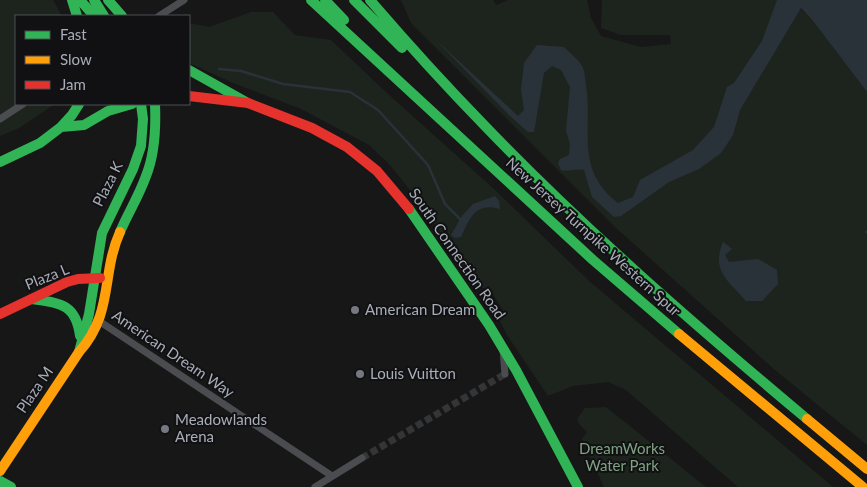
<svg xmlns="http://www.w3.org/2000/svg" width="867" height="487" font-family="Lato,sans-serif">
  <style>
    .green { fill: #1d241e }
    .water { fill: #2a3239 }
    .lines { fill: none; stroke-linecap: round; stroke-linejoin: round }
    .stream { stroke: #2a3239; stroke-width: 2.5 }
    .street-tunnel { stroke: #343537; stroke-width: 7; stroke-dasharray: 7 3.5; stroke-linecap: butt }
    .street { stroke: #4b4c50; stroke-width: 7 }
    .fast { stroke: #30b455; stroke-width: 10 }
    .slow { stroke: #ff9f0a; stroke-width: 10 }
    .jam { stroke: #e5322d; stroke-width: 10 }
    .poi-dot { fill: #757880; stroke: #111113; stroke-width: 2 }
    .labels { text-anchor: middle; stroke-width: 4; stroke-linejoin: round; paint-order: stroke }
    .street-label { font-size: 15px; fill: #a8adb8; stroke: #111113 }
    .poi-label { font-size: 15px; fill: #a8adb8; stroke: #111113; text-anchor: start }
    .park-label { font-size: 15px; fill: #7fa381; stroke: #111113 }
  </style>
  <rect width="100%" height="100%" fill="#171717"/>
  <path class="green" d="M0 0H53L62 16H16V104H55L19 128 0 136Z
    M401 0H493L496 5 508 0H587L591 18 601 36 641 47 671 44 670 35H621L601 28 602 0H792L813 21 867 92V445L775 370 616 228 411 23Z
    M251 12H273L295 35 331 40 387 93 494 189 589 281 833 487H738L626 390 608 382 573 386 548 396 507 335 498 317 504 312 489 288H478L418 200 390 165 369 145 301 109 233 83 189 63V23L209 27Z
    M606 407 706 487H604L582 439 587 432 580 425 577 419 585 408Z"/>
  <path class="water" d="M777 0H867V92L813 21 801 8 740 110 733 135 721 153 699 169 669 182 621 216 614 217 592 197 584 170C575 168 570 172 561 170L558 163 560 159 569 155 570 144 566 131 570 87 561 70 552 66 544 73 534 132H528L509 115 435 39 518 116 524 110 521 89 524 63 537 45 564 47C570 53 578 59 582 66 585 71 585 80 586 85 593 130 574 169 618 203L633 197 640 180 693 150 714 127 727 87 734 83 762 41Z
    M495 196 499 201 500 209C475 202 470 218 461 237L455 238 451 235 462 216 473 204Z
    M723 242 732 249 725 255 729 262 758 259 777 270 778 284 762 301H746C728 280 711 271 723 242Z"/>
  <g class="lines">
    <path class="stream" d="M219 69 241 71 283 84 350 92 378 110 428 165 445 204 461 220
      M866 232H867"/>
    <path class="street-tunnel" d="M362 458 505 374"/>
    <path class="street" d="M159 16 184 0
      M0 119 23 104
      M99 321 332 476
      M503 350 505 374
      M315 487 362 458"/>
    <path class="fast" d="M72 0 77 16
      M80 0 94 16
      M94 0 104 16
      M108 0 122 16
      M311 0 593 260 679 334
      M325 0 344 20
      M354 0 402 48
      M370 0C407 43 445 85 485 126 585 230 696 326 807 419
      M189 70 248 103
      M61 127 72 115 79 104
      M0 162 40 143 61 127 84 125 108 111 132 104
      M409 209 489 325 516 370 578 487
      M120 232C128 213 139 196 146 176 155 154 156 128 155 104
      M32 299C60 303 76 304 80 336
      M79 352 89 314 102 233 133 169 141 146 143 119 141 104
      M0 481 11 487"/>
    <path class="slow" d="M679 334 863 487
      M807 419 867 469
      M0 471 79 352C114 313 101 274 120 232"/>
    <path class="jam" d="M189 96 248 103 312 128 347 147 377 171 409 209
      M0 314 67 282 78 279 100 278"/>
  </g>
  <g class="poi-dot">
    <circle cx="355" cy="310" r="5"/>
    <circle cx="360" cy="374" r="5"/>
    <circle cx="165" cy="429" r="5"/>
  </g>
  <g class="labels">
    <g class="street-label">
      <text transform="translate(108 184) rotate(-63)" y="5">Plaza K</text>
      <text transform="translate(593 237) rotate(42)" y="5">New Jersey Turnpike Western Spur</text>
      <text transform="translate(457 254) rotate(55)" y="5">South Connection Road</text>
      <text transform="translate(47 277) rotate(-22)" y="5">Plaza L</text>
      <text transform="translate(173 354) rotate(34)" y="5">American Dream Way</text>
      <text transform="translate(35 390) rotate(-56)" y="5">Plaza M</text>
    </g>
    <g class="poi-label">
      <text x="365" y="315">American Dream</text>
      <text x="370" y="379">Louis Vuitton</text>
      <text x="175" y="425">Meadowlands<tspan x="175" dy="17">Arena</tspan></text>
    </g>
    <g class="park-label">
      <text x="622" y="454">DreamWorks<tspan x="622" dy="17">Water Park</tspan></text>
    </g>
  </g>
  <rect x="15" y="15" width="175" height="90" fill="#111113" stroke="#4d4f55"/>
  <rect x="25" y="31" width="25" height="8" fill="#30b455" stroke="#4d4f55"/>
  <text x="60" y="40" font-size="15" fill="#a8adb8">Fast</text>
  <rect x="25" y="56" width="25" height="8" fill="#ff9f0a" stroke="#4d4f55"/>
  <text x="60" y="65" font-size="15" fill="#a8adb8">Slow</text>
  <rect x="25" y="81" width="25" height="8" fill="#e5322d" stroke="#4d4f55"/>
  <text x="60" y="90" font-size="15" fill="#a8adb8">Jam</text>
</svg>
